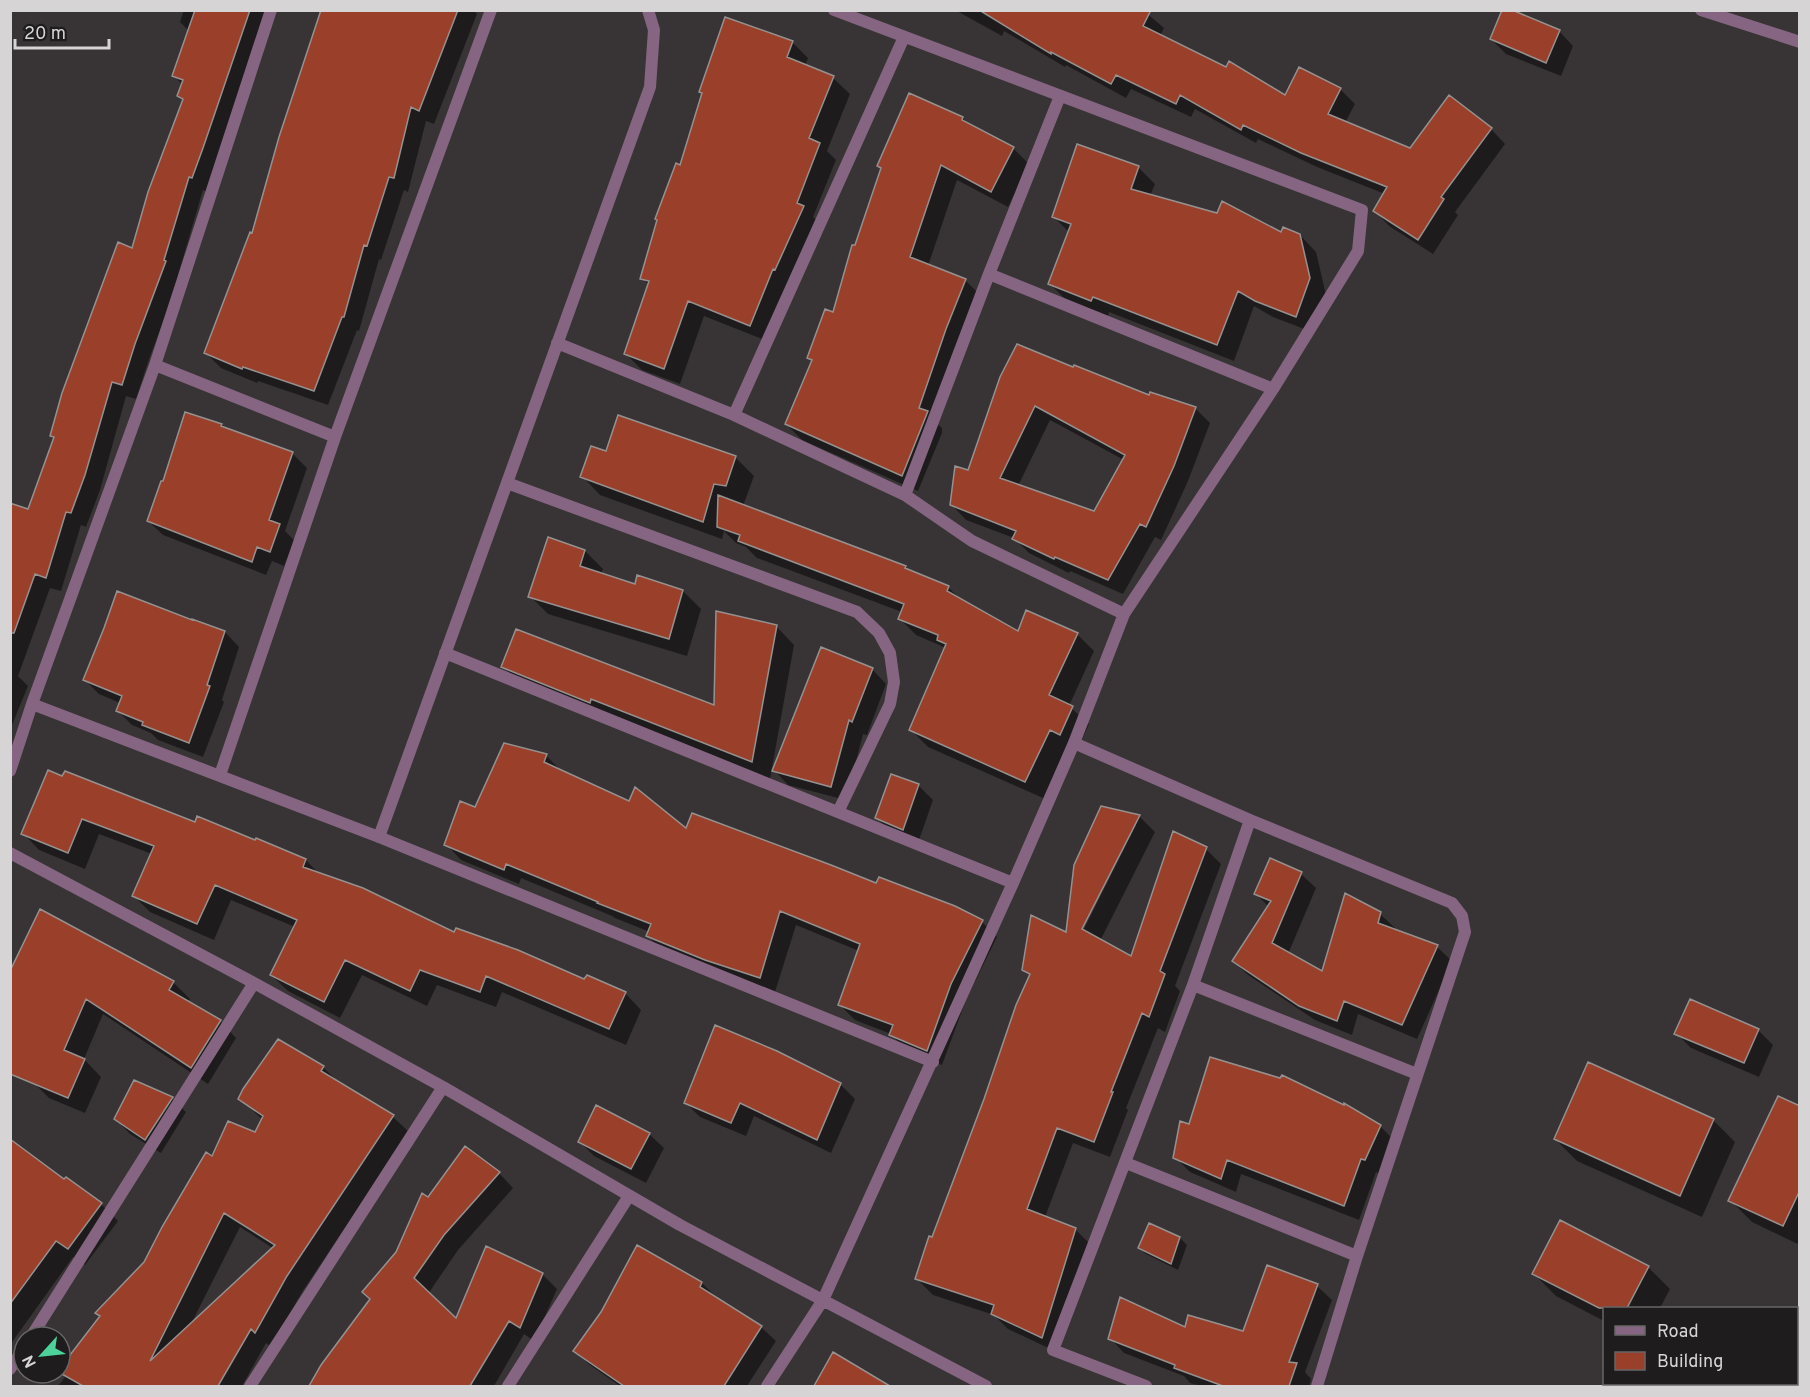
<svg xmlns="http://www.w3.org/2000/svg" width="1810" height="1397" font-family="Overpass,sans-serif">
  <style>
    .shadow { fill: #0007; fill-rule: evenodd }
    .building { fill: #9a3f29; stroke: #969190; stroke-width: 1.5; fill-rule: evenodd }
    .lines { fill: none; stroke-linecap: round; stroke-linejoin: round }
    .minor { stroke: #856581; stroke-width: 12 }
    .tertiary { stroke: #856581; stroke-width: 12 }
  </style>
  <rect width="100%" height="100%" fill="#383435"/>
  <path class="shadow" d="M184 10H269L207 192 203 190 178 275 180 277 149 359 136 399 126 396 100 490 86 527 81 525 61 591 50 588 18 676 28 686 10 730V505L29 511 55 439 51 435 133 250 184 101 179 96 183 85 174 76 189 31 180 22Z
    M323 10H473L477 14 434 124 426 121 408 192 404 190 381 260 379 259 359 331 357 330 328 405 258 381 257 383 221 368 206 353 253 235Z
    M955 10H1143L1164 28 1160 36 1286 97 1340 89 1355 104 1346 121 1411 150 1491 129 1505 144 1455 212 1458 215 1433 254 1389 226 1375 211 1385 194 1317 167 1258 139 1256 143 1195 109 1191 117 1131 89 1126 98 1066 65 1065 67 1004 31 1002 36Z
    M1559 31 1573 46 1561 76 1506 54 1491 39Z
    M792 42 808 58 805 66 833 78 850 94 827 151 836 160 813 217 819 223 767 341 704 316 680 384 642 370 626 354 649 285 642 278 681 167Z
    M962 118 971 126 1013 148 1029 164 1008 207 957 180 928 266 965 280 981 296 935 422 942 428V433L918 491 802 440 786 424 813 361 809 358 834 314 856 247Z
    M1138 167 1155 184 1150 196 1282 234 1300 235 1316 252 1326 295 1312 332 1273 317 1254 306 1234 361 1109 312 1108 316 1066 300 1050 284 1069 232 1054 217Z
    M1001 378 1150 397 1151 394 1196 409 1210 423 1188 481 1161 540 1155 537 1123 594 1070 571 1069 573 1029 553 1014 538 966 520 952 505 969 472ZM1050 420 1124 460 1095 513 1018 486Z
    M221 425 225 429 292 453 307 468 285 531 294 540 284 566 272 561 266 575 163 535 148 521Z
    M607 453 735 457 754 476 743 506 905 567 908 570 948 587 962 601 1019 633 1077 634 1094 651 1069 706 1089 724 1077 751 1067 746 1043 798 928 747 911 730 946 648 916 635 899 618 902 612 757 558 746 547 736 543 724 531 722 539 600 495 582 476Z
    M549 539 585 551 603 569 601 574 636 585 683 591 701 609 687 656 548 614 530 596Z
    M193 621 225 632 239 647 222 700 224 702 203 757 158 740 151 733 132 725 117 710 120 703 99 694 84 679Z
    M776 626 794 645 770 779 521 685 503 666 715 707Z
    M872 669 886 684 867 735 863 734 846 800 788 785 774 770Z
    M546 755 561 771 687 830 877 885 982 922 997 937 966 1000 942 1065 906 1050 891 1034 855 1020 840 1005 859 951 796 925 775 992 663 951 648 936 650 932 615 918 612 916 521 878 519 884 461 860 446 844 476 809Z
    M48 772 195 824 256 842 257 840 306 860 320 875 455 934 585 981 625 993 641 1010 626 1045 502 992 496 1007 437 985 427 1006 362 975 340 1018 288 991 271 975 295 927 231 900 214 940 150 912 134 896 152 854 99 834 85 869 39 850 23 833Z
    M918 785 933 800 918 843 891 832 877 818Z
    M1102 807 1139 816 1155 832 1100 941 1132 958 1174 833 1206 849 1221 864 1175 986 1180 991 1165 1032 1158 1028 1126 1108 1128 1110 1110 1157 1073 1143 1045 1217 1075 1229 1091 1245 1057 1352 1008 1329 994 1315 933 1295 917 1279 930 1238 933 1239 985 1099 1017 1005 1031 976 1024 969 1032 917 1067 934 1076 865ZM1133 825H1136L1083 931 1081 929Z
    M1270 860 1301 874 1316 888 1288 954 1323 973 1380 914 1395 928 1394 930 1437 947 1452 961 1417 1039 1358 1014 1352 1035 1315 1020 1248 975 1233 961 1269 907 1255 893Z
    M10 975 173 982 190 999 188 1002 220 1021 236 1038 208 1084 103 1014 84 1059 101 1077 85 1113 49 1098 33 1082Z
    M1758 1030 1773 1045 1759 1077 1691 1048 1676 1033Z
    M323 1067 339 1083 393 1117 409 1132 302 1292 271 1347 266 1343 242 1386H58L65 1377 60 1370 145 1263 213 1158 255 1134 263 1120 240 1099ZM240 1227 274 1249 191 1324Z
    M840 1084 855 1099 831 1153 754 1116 746 1136 700 1117 686 1103Z
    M172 1098 186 1112 161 1153 130 1134 116 1119Z
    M1800 1108V1245L1752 1222 1730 1200Z
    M1713 1120 1735 1142 1702 1217 1577 1161 1555 1139Z
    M1190 1126H1380L1395 1141 1380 1174 1376 1172 1359 1220 1241 1174 1236 1192 1190 1172 1175 1157Z
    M649 1134 664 1148 646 1183 594 1156 580 1142Z
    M10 1141 65 1181 101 1204 118 1221 85 1265 73 1257 10 1345Z
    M465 1148 499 1173 513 1188 458 1250 428 1294 457 1321 487 1248 542 1274 557 1289 534 1341 524 1334 494 1386H311L322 1366 371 1299 429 1200Z
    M1150 1225 1180 1238 1187 1245 1178 1270 1146 1254 1139 1248Z
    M1648 1267 1670 1289 1660 1308H1604V1321L1556 1296 1534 1274Z
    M702 1283 716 1297 761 1327 776 1341 747 1386H620L590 1365 575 1351Z
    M1317 1286 1332 1300 1305 1372 1311 1379 1309 1386H1201L1190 1383 1184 1376 1124 1353 1110 1338 1186 1329 1244 1333Z
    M833 1354 887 1386H816Z"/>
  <path class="building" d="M195 10H250L203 148 192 178 189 177 164 260 166 261 135 344 122 385 112 382 85 475 71 513 66 512 46 578 35 574 14 633H10V503L28 509 54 437 50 436 62 393 118 242 132 248 148 192 183 99 177 96 183 80 172 76Z
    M321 10H458L419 111 411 107 394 178 389 177 367 246 364 245 344 317H342L314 391 243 367 242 369 204 353 250 232 252 233 279 137Z
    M979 10H1151L1143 26 1226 67 1229 61 1285 95 1299 67 1341 88 1328 114 1410 148 1449 95 1492 128 1441 197 1444 199 1418 240 1373 211 1387 187 1301 153 1243 125 1241 130 1180 95 1176 104 1116 75 1111 84 1051 52V54Z
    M1502 10H1512L1560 30 1546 63 1490 39Z
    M725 17 793 41 787 57 834 76 809 138 820 143 797 203 804 206 775 270 773 269 750 326 688 301 664 369 624 354 649 281 640 279 657 220 655 219 676 163 680 165 702 93 699 92Z
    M909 93 963 117 962 120 1014 147 991 192 941 165 910 257 966 279 946 329 919 408 928 411 902 476 785 424 812 360 807 358 825 309 833 312 852 245H855L881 168 877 166Z
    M1077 144 1139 166 1131 189 1217 213 1222 201 1281 232 1283 227 1300 234 1310 278 1296 317 1255 301 1238 291 1217 345 1093 297 1091 301 1048 284 1071 224 1052 217Z
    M1017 344 1073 367 1074 365 1149 395 1150 392 1196 407 1174 466 1146 527 1140 524 1108 580 1055 557 1054 559 1012 539 1016 531 950 505 955 466 968 470 1000 377ZM1035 406 1125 455 1094 511 1000 478Z
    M185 412 222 424 221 426 293 452 269 520 280 524 270 552 257 547 252 562 147 521 161 481H163Z
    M618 415 736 456 726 486 714 484 703 522 580 477 591 446 606 451Z
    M718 495 906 566 905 568 949 586 947 591 1018 631 1026 610 1078 633 1049 695 1073 706 1060 735 1050 730 1025 782 909 730 946 644 937 640 938 635 898 619 904 604 738 541 740 535 717 527Z
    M548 537 585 550 580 566 635 584 637 575 683 590 669 639 528 597Z
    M117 591 192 620V619L225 631 207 685 210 686 189 743 142 725 143 722 116 711 122 696 83 680 104 628Z
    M716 611 777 625 752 762 591 699 590 703 501 667 516 629 714 705Z
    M821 647 873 668 852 722 849 720 831 787 772 771Z
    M504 743 547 754 544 762 629 801 635 787 686 828 692 813 831 865 876 883 879 877 955 906 983 920 951 984 927 1051 889 1035 893 1025 838 1005 860 944 780 911 760 978 705 960 646 936 651 924 597 903 598 902 506 864 504 870 444 845 460 801 475 807Z
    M48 770 62 776 65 771 195 822 197 816 255 840 256 838 306 859 303 867 363 888 454 932 456 928 518 950 584 979 587 975 626 992 609 1029 486 976 480 992 420 970 410 991 345 960 324 1002 270 975 297 920 215 885 197 924 132 896 154 846 82 819 68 853 21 834Z
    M891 774 919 784 903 830 875 818Z
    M1101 806 1140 815 1082 929 1131 956 1173 831 1207 847 1160 971 1165 974 1149 1017 1142 1013 1111 1092H1113L1094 1142 1057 1128 1027 1209 1076 1228 1042 1338 991 1314 994 1305 915 1279 929 1236 932 1237 984 1099 1016 1005 1030 974 1022 970 1031 915 1066 932 1074 865Z
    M1270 858 1302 872 1272 943 1322 971 1345 893 1381 912 1378 923 1438 945 1402 1025 1344 1001 1337 1021 1299 1006 1232 961 1271 901 1254 894Z
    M40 909 174 981 169 990 221 1020 191 1068 86 999 64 1050 85 1059 68 1098 10 1074V971Z
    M1690 999 1759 1029 1744 1063 1674 1034Z
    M715 1025 777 1051 841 1083 817 1140 740 1103 731 1123 684 1103Z
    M278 1039 324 1066 321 1071 394 1115 287 1276 255 1333 251 1329 218 1386H83L60 1373V1368L100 1316 95 1313 144 1262 162 1227 206 1152 212 1156 228 1121 255 1132 263 1116 238 1099 243 1089ZM224 1213 275 1245 150 1361Z
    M1210 1057 1280 1078 1282 1075 1344 1105V1103L1381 1125 1365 1160 1361 1159 1344 1206 1227 1160 1221 1179 1173 1158 1180 1121 1189 1124Z
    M1588 1062 1714 1119 1680 1196 1554 1139Z
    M134 1080 173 1097 145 1140 114 1119Z
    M1778 1096 1800 1106V1190L1783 1226 1728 1201Z
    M596 1105 650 1133 631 1169 578 1142Z
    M10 1139 64 1179 66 1177 102 1203 68 1249 56 1241 10 1304Z
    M465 1146 500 1172 444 1235 414 1278 456 1318 486 1246 543 1273 520 1328 509 1321 470 1386H309L321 1365 370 1299 362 1292 396 1252 422 1193 428 1197Z
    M1560 1220 1649 1266 1627 1308H1599L1532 1274Z
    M1149 1223 1180 1237 1171 1264 1138 1248Z
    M637 1245 702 1282 700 1287 762 1326 724 1386H624L573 1351 601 1312Z
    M1267 1265 1318 1284 1289 1362 1297 1363 1289 1386H1223L1174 1368 1175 1365 1108 1339 1120 1297 1185 1327 1188 1315 1243 1331Z
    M833 1352 890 1386H814Z"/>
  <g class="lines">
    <path class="minor" d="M989 274 1273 389
      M557 343 734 415 905 495 972 541 1124 614
      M155 365 335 437
      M734 415 904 37
      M507 483 857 612 879 633 890 653 894 682 890 704 838 812
      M905 495 989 274 1060 96
      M445 653 1013 883
      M32 704 379 837 933 1062
      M1074 743 1250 820 1452 903 1462 916 1465 932 1357 1256 1317 1386
      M10 771 32 704 155 365 271 10
      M220 775 335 437 491 10
      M379 837 650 87 654 30 648 10
      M10 853 254 983 443 1087 680 1225 986 1386
      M1193 985 1417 1074
      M1126 1163 1357 1256
      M31 1337 254 983
      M10 1369 24 1348
      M250 1386 443 1087
      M508 1386 629 1196
      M767 1386 823 1300 1013 883 1074 743 1124 614 1273 389 1358 251 1362 210 834 10
      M1146 1386 1053 1350 1193 985 1250 820"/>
    <path class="tertiary" d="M1701 10 1800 42"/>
  </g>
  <rect width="1810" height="1397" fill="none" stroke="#d7d4d5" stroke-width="24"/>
  <rect x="1603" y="1307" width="195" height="78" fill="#1e1c1d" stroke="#686667" stroke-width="1.5"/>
  <rect x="1615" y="1326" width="30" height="9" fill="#856581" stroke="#686667" stroke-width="1.5"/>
  <text x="1657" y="1337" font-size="18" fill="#d7d4d5">Road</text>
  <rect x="1615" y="1352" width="30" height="18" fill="#9a3f29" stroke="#686667" stroke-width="1.5"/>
  <text x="1657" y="1367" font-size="18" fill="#d7d4d5">Building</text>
  <g transform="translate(42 1355) rotate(243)"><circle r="28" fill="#1e1c1d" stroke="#686667" stroke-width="1.5"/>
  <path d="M0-4.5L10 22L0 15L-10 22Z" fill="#4dd39a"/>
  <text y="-9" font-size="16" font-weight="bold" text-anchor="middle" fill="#d7d4d5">N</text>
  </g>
  <path d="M15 39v9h94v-9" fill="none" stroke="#d7d4d5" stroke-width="3"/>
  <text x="24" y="39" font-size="18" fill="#d7d4d5" stroke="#1e1c1d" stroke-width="4.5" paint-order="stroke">20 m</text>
</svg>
